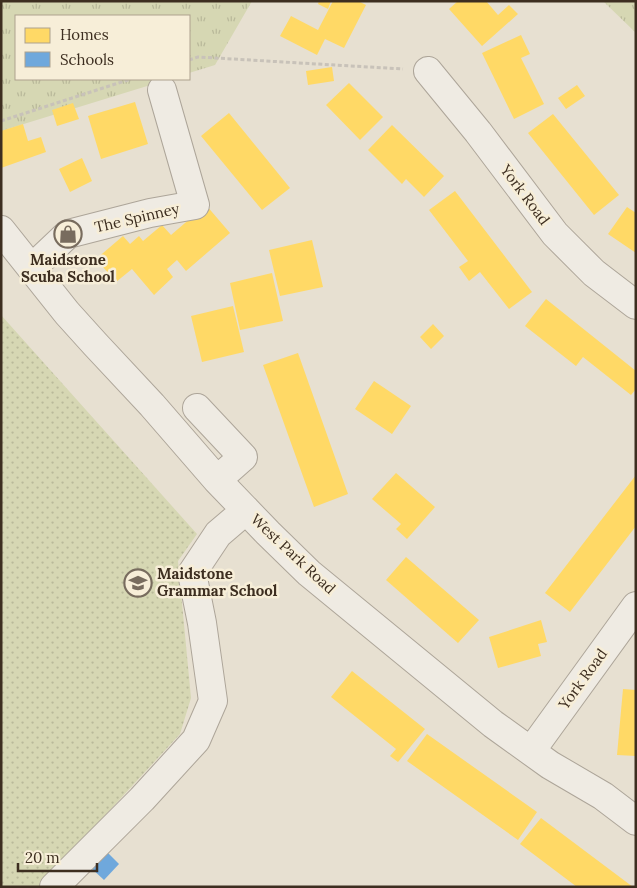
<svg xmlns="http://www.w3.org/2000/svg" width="637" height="888" font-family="Lora,serif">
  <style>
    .grass { fill: url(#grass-dots) }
    .park { fill: url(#park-tufts) }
    .homes { fill: #ffd966 }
    .schools { fill: #6fa8dc }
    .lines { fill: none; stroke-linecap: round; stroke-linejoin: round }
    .minor-casing { stroke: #ada599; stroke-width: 30 }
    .path { stroke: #c8c2b9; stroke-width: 3; stroke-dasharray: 4 2.5; stroke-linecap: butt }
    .minor { stroke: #efebe3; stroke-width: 28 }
    .labels { text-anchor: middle; stroke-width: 5; stroke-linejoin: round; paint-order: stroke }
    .street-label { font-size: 15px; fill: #3d2e20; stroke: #f7eed8 }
    .poi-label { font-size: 15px; font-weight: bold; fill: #3d2e20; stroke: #f7eed8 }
  </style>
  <defs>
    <pattern id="grass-dots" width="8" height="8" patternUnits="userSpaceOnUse" patternTransform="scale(1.25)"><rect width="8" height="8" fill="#d6d7b3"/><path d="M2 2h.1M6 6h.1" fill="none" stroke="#b9b99a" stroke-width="1.8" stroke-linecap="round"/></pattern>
    <pattern id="park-tufts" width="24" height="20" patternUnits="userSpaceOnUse" patternTransform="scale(1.25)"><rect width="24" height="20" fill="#d6d7b3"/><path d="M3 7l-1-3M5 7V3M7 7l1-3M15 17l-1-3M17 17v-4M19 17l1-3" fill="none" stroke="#b9b99a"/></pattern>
  </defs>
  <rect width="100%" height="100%" fill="#e7e0d1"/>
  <path class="grass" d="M1 315 197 534 178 561 191 698 180 734 39 887H1Z"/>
  <path class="park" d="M1 1H252L215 65 189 73V16H16V79H170L1 131Z
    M603 1H636V33Z"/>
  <path class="homes" d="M319 1H331L328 9 318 4Z
    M333 1H358L366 5 344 48 325 39 317 55 280 36 291 16 318 30Z
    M458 1H486L498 15 509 5 518 14 482 46 449 9Z
    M521 35 530 54 521 58 544 104 514 119 482 53Z
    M332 67 334 81 308 85 306 71Z
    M349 83 383 117 360 140 326 105Z
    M577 85 585 96 566 109 558 98Z
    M135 102 148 144 101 159 88 116Z
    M73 103 79 119 57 126 52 110Z
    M229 113 290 188 262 210 201 136Z
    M553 114 619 195 594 215 528 133Z
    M23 124 28 141 41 137 46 152 1 168V131Z
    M392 125 444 176 424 197 406 179 402 184 368 150Z
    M82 158 92 181 70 192 59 169Z
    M455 191 532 292 509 309 480 272 469 281 459 267 468 261 429 210Z
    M206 205 230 233 186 271 177 260 167 269 173 277 154 295 132 269 116 282 96 259 123 236 130 244 139 236 143 241 162 225 171 235Z
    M627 207 636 213V253L608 234Z
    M312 240 323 287 280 296 269 250Z
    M272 273 283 321 240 330 230 283Z
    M546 299 636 371V389L631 395 583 357 576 366 525 326Z
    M233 306 244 352 202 362 191 316Z
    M433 324 444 336 431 349 420 337Z
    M298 353 348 494 314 507 263 365Z
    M374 381 411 406 392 434 355 409Z
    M396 473 435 507 407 539 396 529 401 524 372 499Z
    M636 475V526L570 612 545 593Z
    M406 557 479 620 458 643 386 580Z
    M541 620 547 642 538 644 541 656 498 668 489 637Z
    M352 671 425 729 398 762 390 756 396 749 331 697Z
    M623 689 636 690V756L617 755Z
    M427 734 537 812 518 840 407 761Z
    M541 818 633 887H577L520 844Z"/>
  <path class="schools" d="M106 851 119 864 104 880 90 867Z"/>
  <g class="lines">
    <g class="minor-casing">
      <path id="minor" d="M428 71 478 132 555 234 594 273 636 305
        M1 230 67 313 95 344 152 405 217 480 268 533 309 573 493 724 550 765 603 796 636 821
        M32 268 68 234 150 213 195 205 162 90
        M197 408 243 457 217 480
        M531 751 636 606
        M54 887 142 799 196 740 213 701 202 623 192 573 218 534 246 510"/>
    </g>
    <path class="path" d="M189 60 198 57 403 69
      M1 121 131 79"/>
    <use href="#minor" class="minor"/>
  </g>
  <defs>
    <g id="shop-ring" transform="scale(1.4375)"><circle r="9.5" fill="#f7eed8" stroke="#786c5e" stroke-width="1.5"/><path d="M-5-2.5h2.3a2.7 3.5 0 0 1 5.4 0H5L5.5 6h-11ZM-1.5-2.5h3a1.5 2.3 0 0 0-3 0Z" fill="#786c5e"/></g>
    <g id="school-ring" transform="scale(1.4375)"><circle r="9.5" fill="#f7eed8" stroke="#786c5e" stroke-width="1.5"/><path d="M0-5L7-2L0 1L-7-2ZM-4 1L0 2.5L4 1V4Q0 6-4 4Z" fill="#786c5e"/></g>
  </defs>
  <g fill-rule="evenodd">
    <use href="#shop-ring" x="68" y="234"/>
    <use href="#school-ring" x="138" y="583"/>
  </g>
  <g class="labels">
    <g class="street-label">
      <text transform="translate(525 195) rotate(53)" y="5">York Road</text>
      <text transform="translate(137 218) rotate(-13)" y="5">The Spinney</text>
      <text transform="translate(293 554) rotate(43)" y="5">West Park Road</text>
      <text transform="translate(583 679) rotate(-54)" y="5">York Road</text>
    </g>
    <g class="poi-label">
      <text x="68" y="265">Maidstone<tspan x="68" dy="17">Scuba School</tspan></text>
      <text x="157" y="579" text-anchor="start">Maidstone<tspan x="157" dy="17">Grammar School</tspan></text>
    </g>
  </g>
  <rect width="637" height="888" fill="none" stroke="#3d2e20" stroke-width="5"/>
  <rect x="15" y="15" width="175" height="65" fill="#f7eed8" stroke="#ada18e"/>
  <rect x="25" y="28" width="25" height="15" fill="#ffd966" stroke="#ada18e"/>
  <text x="60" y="40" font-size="15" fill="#3d2e20">Homes</text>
  <rect x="25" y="52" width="25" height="15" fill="#6fa8dc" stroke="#ada18e"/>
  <text x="60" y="65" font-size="15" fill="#3d2e20">Schools</text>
  <path d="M18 863v8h79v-8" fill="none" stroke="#3d2e20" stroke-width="2.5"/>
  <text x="25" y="863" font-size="15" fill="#3d2e20" stroke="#f7eed8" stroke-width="4" paint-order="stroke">20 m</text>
</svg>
